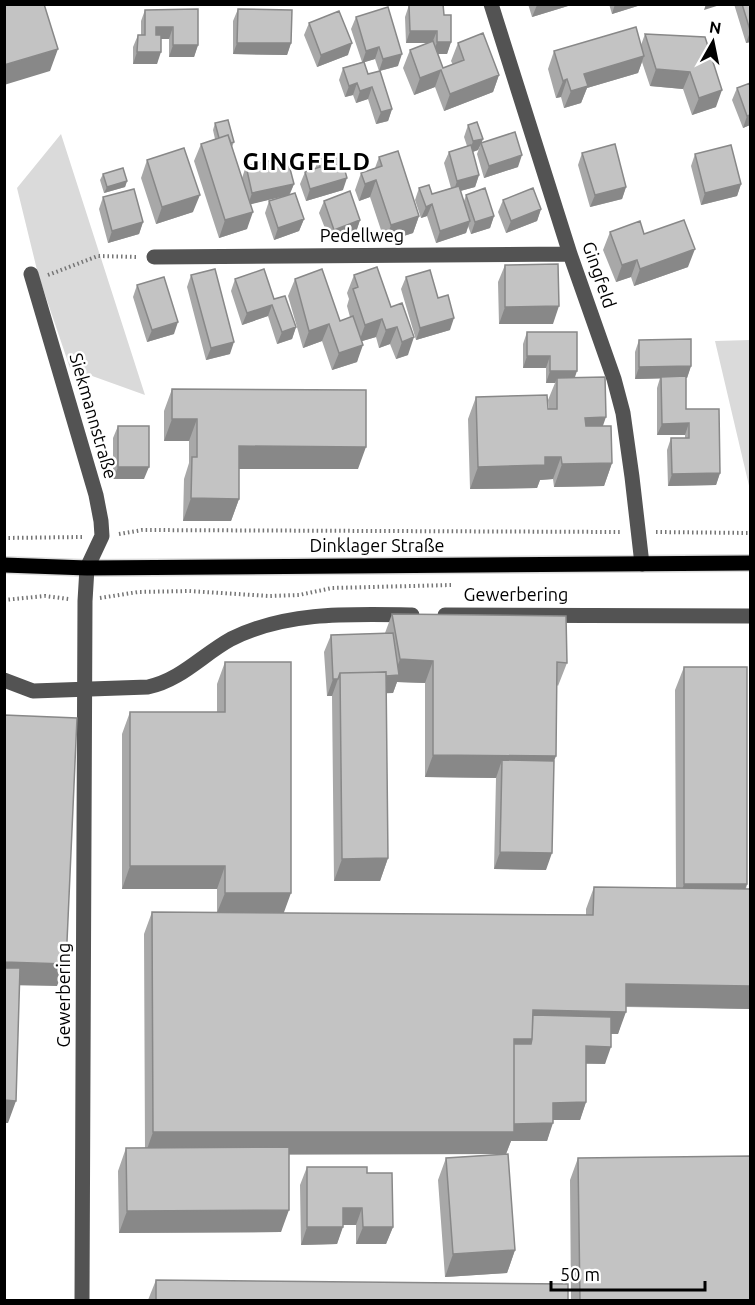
<svg xmlns="http://www.w3.org/2000/svg" width="755" height="1305" font-family="Ubuntu,sans-serif">
  <style>
    .green { fill: #dadada }
    .lines { fill: none; stroke-linecap: round; stroke-linejoin: round }
    .major-casing { stroke: #dbdbdb; stroke-width: 18 }
    .path { stroke: #757575; stroke-width: 4; stroke-dasharray: 1.5 3; stroke-linecap: butt }
    .minor { stroke: #535353; stroke-width: 15 }
    .major { stroke: #000; stroke-width: 15 }
    .wall { fill: #a8a8a8; fill-rule: evenodd }
    .shaded-wall { fill: #888 }
    .building { fill: #c3c3c3; stroke: #888; stroke-width: 1.5 }
    .labels { text-anchor: middle; stroke-width: 5; stroke-linejoin: round; paint-order: stroke }
    .street-label { font-size: 18px; fill: #000; stroke: #fff }
    .district-label { font-size: 24px; font-weight: bold; letter-spacing: 1.5px; fill: #000; stroke: #fff }
  </style>
  <rect width="100%" height="100%" fill="#fff"/>
  <path class="green" d="M61 134 145 395 70 368 38 274 17 188Z
    M750 340V490L715 341Z"/>
  <g class="lines">
    <g class="major-casing">
      <path id="major" d="M4 565 87 568 750 563"/>
    </g>
    <path class="path" d="M48 275 98 256 139 257
      M656 532 750 533
      M119 534 142 530 621 532
      M4 538 82 537
      M100 598 138 592 189 591 269 596 299 595 332 588 451 585
      M4 600 45 596 69 599"/>
    <path class="minor" d="M491 4 570 254 614 379 623 413 632 477 642 564
      M154 257 570 254
      M31 274 96 495 101 521 102 536 87 568 85 601 82 1300
      M445 615 750 616
      M4 680 33 691 148 687C181 680 202 655 231 639 287 611 350 614 412 615"/>
    <use href="#major" class="major"/>
  </g>
  <path class="wall" d="M528 4H568V6L532 17Z
    M609 4H644L612 14Z
    M734 4H750V42L746 43Z
    M409 5 444 15 451 42 447 54H438L443 68 453 65 451 61 458 43 499 75 493 92 444 111 435 87 414 95 403 68 410 50 429 43H406L405 17Z
    M238 9 291 43 287 55 233 54V21Z
    M145 10 198 45 194 57H169V39H161L157 64H133V47L138 35H141V21Z
    M356 17 398 66 380 71 392 109 388 121 376 124 368 99 356 103 353 95 345 97 339 80 343 68 362 62 351 29ZM375 59 379 71 368 74 364 62Z
    M309 23 348 55 317 67 304 35Z
    M645 34 705 37 716 107 692 115 683 89 650 86 642 62 638 73 587 88 581 103 564 108 561 97 556 98 548 69 554 51 641 45Z
    M737 88 750 125 743 128 732 100Z
    M215 123 234 142 232 147 242 178 246 166 294 184 290 194 304 219 299 231 274 240 265 213 269 201 281 197 250 204 247 229 219 238 194 161 201 144 215 139 213 130Z
    M468 125 483 139 478 150 473 152 479 175 475 187 460 191 464 201 466 195 494 216 490 228 471 234 468 226 466 233 436 243 427 216 421 218 415 200 419 188 432 194 451 188 444 163 449 152 467 146 464 137Z
    M481 143 518 167 484 178 477 154Z
    M582 153 626 187 622 199 590 207 578 165Z
    M695 154 741 184 737 196 701 205 691 166Z
    M379 157 419 216 413 233 385 242 370 197 359 201 355 190 361 173 375 168Z
    M147 160 193 212 156 224 141 178Z
    M318 160 343 190 306 201 300 184 305 172 315 169Z
    M103 174 127 181 125 187 104 193 100 180Z
    M103 197 143 222 139 234 108 243 99 209Z
    M503 200 541 209 537 221 506 233 498 212Z
    M324 201 360 220 356 232 330 241 319 213Z
    M610 232 644 234 688 267 634 286 631 277 616 282 603 250Z
    M505 265 553 324H499L498 282Z
    M377 267 408 355 396 359 390 344 379 348 376 337 362 341 357 362 332 370 322 341 303 348 288 296 295 279 340 321 350 317 347 306 349 299 347 293 354 275Z
    M191 275 230 354 206 360 187 287Z
    M406 277 438 298 450 330 416 340 401 289Z
    M235 279 274 299 296 327 292 339 277 344 268 316 242 325 231 291Z
    M137 285 174 334 147 342 133 297Z
    M527 332 575 378 603 426 612 463 604 486 554 487 553 479 540 480 537 488 470 489 468 419 476 397 549 409 548 400 555 383H546V368H523V344Z
    M639 340 691 366 687 378H686V409L720 473 716 485 668 486 667 450 671 438H685V435H657V388L660 378 635 379V352Z
    M172 389 358 469H239V499L231 521H183L184 479 189 463V441H164V411Z
    M118 426 144 479H113V438Z
    M392 614 567 663 558 686 557 685 554 761 546 870 494 869 496 778 425 777V683L397 682 393 693H386L388 858 380 881H334L332 696H327L324 652 331 635 385 633Z
    M225 662 284 913 586 915V909L594 887 676 888 675 690 684 667 747 884 746 889H750V1009L626 1007 618 1034H611L605 1064H586V1102L580 1120H553L547 1141H511L506 1154 515 1250 507 1273 445 1277 438 1180 446 1158 502 1154H289L281 1232 119 1233 118 1171 126 1148H145L144 934 152 912H217V889H122V734L130 712H217V684Z
    M578 1158 750 1300H571L570 1180Z
    M307 1167 367 1173 393 1227 386 1244H356V1225H343L337 1244 301 1245 300 1185Z
    M156 1280 568 1300H148Z"/>
  <path class="shaded-wall" d="M538 4H568V6L532 17 537 5Z
    M615 4H644L612 14Z
    M706 4H723L704 10Z
    M156 27H173L169 39H152Z
    M410 31H437L432 43H406Z
    M750 32V42L746 43Z
    M437 42H451L447 54H433Z
    M237 43H291L287 55 233 54Z
    M352 43 348 55 317 67 321 55Z
    M173 45H198L194 57H169Z
    M379 47 375 59 362 63 366 51Z
    M58 49 50 71 4 85V65Z
    M137 52H161L157 64H133Z
    M402 54 398 66 379 71 383 59Z
    M644 56 638 73 587 88 581 103 564 108 571 91 584 74Z
    M656 69 690 72 683 89 650 86Z
    M441 70 435 87 414 95 420 78Z
    M499 75 493 92 444 111 450 94Z
    M567 79 561 97 556 98 563 81Z
    M357 83 353 95 345 97 349 86Z
    M372 87 368 99 356 103 360 91Z
    M722 90 716 107 692 115 699 98Z
    M392 109 388 121 376 124 381 112Z
    M750 115V125L743 128 747 116Z
    M483 139 478 150 469 153 473 141Z
    M522 155 518 167 484 178 489 166Z
    M479 175 475 187 453 193 457 181Z
    M347 178 343 190 306 201 310 189Z
    M376 180 370 197 359 201 365 184Z
    M127 181 125 187 104 193 107 187Z
    M294 184 289 195 248 205 252 193Z
    M741 184 737 196 701 205 705 193Z
    M626 187 622 199 590 207 595 195Z
    M200 195 193 212 156 224 162 207Z
    M432 204 427 216 421 218 426 207Z
    M541 209 537 221 506 233 511 221Z
    M253 212 247 229 219 238 225 220Z
    M419 216 413 233 385 242 391 225Z
    M494 216 490 228 471 234 475 222Z
    M304 219 299 231 274 240 278 228Z
    M360 220 356 232 330 241 334 230Z
    M470 221 466 233 436 243 440 231Z
    M143 222 139 234 108 243 112 231Z
    M695 249 688 267 634 286 640 269Z
    M637 260 631 277 616 282 622 265Z
    M272 305 268 316 242 325 247 313Z
    M559 306 553 324H499L505 307Z
    M454 318 450 330 416 340 420 328Z
    M382 319 376 337 359 342 365 325Z
    M178 322 174 334 147 342 152 330Z
    M329 324 322 341 303 348 309 331Z
    M296 327 292 339 277 344 282 332Z
    M397 327 390 344 379 348 386 330Z
    M414 337 408 355 396 359 402 342Z
    M234 342 230 354 206 360 211 348Z
    M363 345 357 362 332 370 339 353Z
    M527 356H550L546 368H523Z
    M691 366 687 378 635 379 639 367Z
    M550 371H577L573 383 557 378 555 383H546Z
    M606 417 598 440H577L585 418Z
    M172 419H197L189 441H164Z
    M689 423 685 435H657L662 424Z
    M239 446 366 447 358 469H231Z
    M545 457H561L553 479 540 480 537 488 470 489 478 467Z
    M612 463 604 486 554 487 562 464Z
    M118 467H149L144 479H113Z
    M720 473 716 485 668 486 672 474Z
    M191 498 239 499 231 521H183Z
    M400 659 433 661 425 683 397 682 393 693 340 695V678L394 676Z
    M333 679H338L332 696H327Z
    M433 755 556 756 548 778 502 760 496 778 425 777Z
    M500 852 552 853 546 870 494 869Z
    M388 858 380 881H334L342 859Z
    M130 866H225L217 889H122Z
    M684 884H747L739 906H676Z
    M225 893H291L283 915H216Z
    M4 962 66 964 57 986 4 985Z
    M626 984 750 986V1009L618 1006Z
    M533 1010 626 1012 618 1034 531 1032Z
    M514 1039H532L524 1062 513 1061Z
    M586 1046 611 1047 605 1064 580 1063Z
    M4 1100 16 1101 8 1123H4Z
    M586 1102 580 1120H547L553 1103Z
    M553 1123 547 1141H511L506 1154 145 1155 153 1132Z
    M343 1208H362L356 1225H337Z
    M289 1210 281 1232 119 1233 127 1211Z
    M307 1227H343L337 1244 301 1245Z
    M363 1227H393L386 1244H356Z
    M515 1250 507 1273 445 1277 453 1254Z"/>
  <path class="building" d="M4 4H44L58 49 4 65Z
    M443 4 444 15H451V42H437V31H410L409 5Z
    M742 4H750V30Z
    M388 7 402 54 383 59 379 47 366 51 356 17Z
    M198 9V45H173V27H156V35H161V52H137L138 35H145V10Z
    M238 9 292 10 291 43H237Z
    M339 11 352 43 321 55 309 23Z
    M636 27 644 56 584 74 588 86 571 91 567 79 563 81 554 51Z
    M483 33 499 75 450 94 441 70 420 78 410 50 433 41 443 68 464 60 458 43Z
    M645 34 705 37 722 90 699 98 690 72 656 69Z
    M364 62 368 74 380 71 392 109 381 112 372 87 360 91 357 83 349 86 343 68Z
    M750 83V115L747 116 737 88Z
    M228 120 234 142 231 143 228 135 219 138 215 123Z
    M477 122 483 139 473 141 468 125Z
    M515 132 522 155 489 166 481 143Z
    M228 135 253 212 225 220 201 144Z
    M615 144 626 187 595 195 582 153Z
    M471 145 479 175 457 181 449 152Z
    M731 145 741 184 705 193 695 154Z
    M184 148 200 195 162 207 147 160Z
    M398 151 419 216 391 225 376 180 365 184 361 173 382 166 379 157Z
    M340 153 347 178 310 189 305 172 320 167 318 160Z
    M287 157 294 184 252 193 246 166Z
    M123 168 127 181 107 187 103 174Z
    M429 185 432 194 459 186 470 221 440 231 432 204 426 207 419 188Z
    M485 188 494 216 475 222 466 195Z
    M533 188 541 209 511 221 503 200Z
    M134 189 143 222 112 231 103 197Z
    M350 191 360 220 334 230 324 201Z
    M295 193 304 219 278 228 269 201Z
    M684 220 695 249 640 269 637 260 622 265 610 232 640 221 644 234Z
    M558 264 559 306 505 307V265Z
    M377 267 391 307 402 303 414 337 402 342 397 327 386 330 382 319 365 325 353 289 358 287 354 275Z
    M215 269 234 342 211 348 191 275Z
    M264 269 274 299 285 296 296 327 282 332 272 305 247 313 235 279Z
    M322 269 340 321 353 316 363 345 339 353 329 324 309 331 295 279Z
    M430 270 438 298 448 295 454 318 420 328 406 277Z
    M164 277 178 322 152 330 137 285Z
    M527 332H577V371H550V356H527Z
    M691 339V366L639 367V340Z
    M686 376V409H719L720 473 672 474 671 438H689V423L662 424 661 377Z
    M605 377 606 417 585 418 586 426H611L612 463 562 464 561 457H545V465L478 467 476 397 547 395 548 409H557V378Z
    M172 389 366 390V447L239 446V499L191 498 192 457H197V419H172Z
    M118 426H149V467H118Z
    M392 614 566 616 567 663 557 662 556 756 433 755V661L400 659Z
    M393 633 399 675 386 676V672L340 673 338 679H333L331 635Z
    M225 662H291V893H225V866H130V712H225Z
    M684 667H747V884H684Z
    M386 672 388 858 342 859 340 673Z
    M4 715 77 718 66 964 4 962Z
    M502 760 554 761 552 853 500 852Z
    M594 887 750 889V986L626 984V1012L533 1010 532 1039H514V1132H153L152 912 593 915Z
    M4 968H20L16 1101 4 1100Z
    M533 1015 611 1017V1047L586 1046V1102L553 1103V1123L514 1124V1044H531L532 1039Z
    M289 1147V1210L127 1211 126 1148Z
    M508 1154 515 1250 453 1254 446 1158Z
    M750 1156V1300H580L578 1158Z
    M307 1167H367V1173H392L393 1227H363L362 1208H343V1227H307Z
    M156 1280 568 1284V1300H156Z"/>
  <g class="labels">
    <g class="street-label">
      <text x="362" y="242">Pedellweg</text>
      <text transform="translate(599 275) rotate(71)" y="6">Gingfeld</text>
      <text transform="translate(93 416) rotate(74)" y="6">Siekmannstraße</text>
      <text x="377" y="552">Dinklager Straße</text>
      <text x="516" y="601">Gewerbering</text>
      <text transform="translate(64 995) rotate(-90)" y="6">Gewerbering</text>
    </g>
    <g class="district-label">
      <text x="307" y="170">GINGFELD</text>
    </g>
  </g>
  <rect width="755" height="1305" fill="none" stroke="#000000" stroke-width="12"/>
  <g transform="translate(713 42) rotate(9)" stroke="#ffffff" stroke-width="4.5" paint-order="stroke">
  <path d="M0-4.5L10 22L0 15L-10 22Z" fill="#000000"/>
  <text y="-9" font-size="16" font-weight="bold" text-anchor="middle" fill="#000000">N</text>
  </g>
  <path d="M551 1281v9h154v-9" fill="none" stroke="#000000" stroke-width="3"/>
  <text x="560" y="1281" font-size="18" fill="#000000" stroke="#ffffff" stroke-width="4.5" paint-order="stroke">50 m</text>
</svg>
